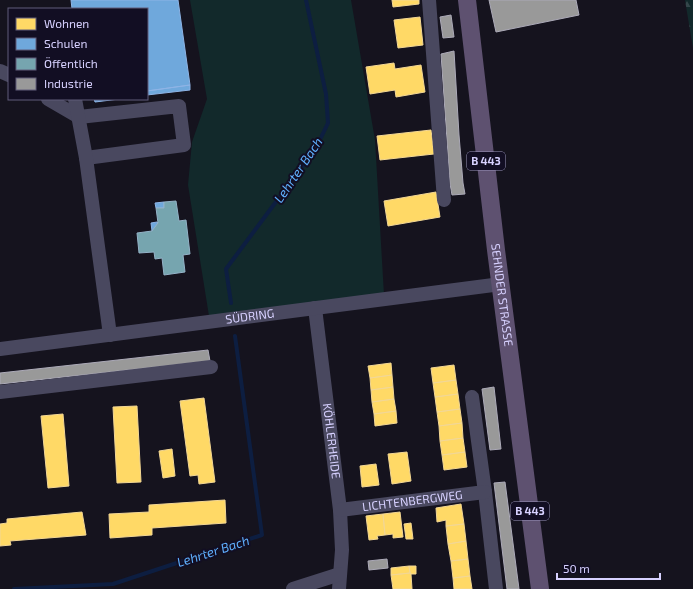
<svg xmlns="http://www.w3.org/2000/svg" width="693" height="589" font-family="'Exo 2',sans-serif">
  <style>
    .forest { fill: url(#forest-firs) }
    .green { fill: #12292b }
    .homes { fill: #ffd966; stroke: #f3d794 }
    .schools { fill: #6fa8dc; stroke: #8eb4e6 }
    .public { fill: #76a5af; stroke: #93b2c7 }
    .industry { fill: #999; stroke: #acaab8 }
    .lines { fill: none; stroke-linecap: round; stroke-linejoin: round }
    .stream { stroke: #0d1e41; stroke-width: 4 }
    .minor { stroke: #49485f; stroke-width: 14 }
    .major { stroke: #5e5170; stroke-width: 18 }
    .labels { text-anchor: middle; stroke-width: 4; stroke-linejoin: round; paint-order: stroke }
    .shield { fill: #120e23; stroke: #9c96bd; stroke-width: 1 }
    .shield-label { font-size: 11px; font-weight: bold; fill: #d7d1ff }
    .street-label { font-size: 12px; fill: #d7d1ff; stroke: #120e23 }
    .water-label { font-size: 13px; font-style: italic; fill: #5fb0fe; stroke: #120e23 }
  </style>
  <defs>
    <pattern id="forest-firs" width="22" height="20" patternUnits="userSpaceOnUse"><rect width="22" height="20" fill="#12292b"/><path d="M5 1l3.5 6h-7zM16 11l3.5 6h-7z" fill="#34474b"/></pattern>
  </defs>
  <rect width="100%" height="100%" fill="#15131e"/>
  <path class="forest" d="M685 0H693V48Z"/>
  <path class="green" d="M190 0H351L375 140 384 295 209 316 188 185 192 142 207 99Z"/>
  <path class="homes" d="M392 0H419V4L393 7Z
    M420 17 423 45 398 48 394 20Z
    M394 63 395 69 421 65 425 92 396 97 395 90 370 94 366 67Z
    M431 130 434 154 380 160 377 136Z
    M436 192 440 217 388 226 384 201Z
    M391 363 392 375 370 378 368 366Z
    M454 365 456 380 433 383 431 368Z
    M392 375 393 387 371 390 370 378Z
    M456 380 458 394 435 397 433 383Z
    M393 387 394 399 372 402 371 390Z
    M458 394 460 409 437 412 435 397Z
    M204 398 215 482 199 484 198 475 190 476 180 401Z
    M394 399 396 411 374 414 372 402Z
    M137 406 141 482 117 483 113 407Z
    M460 409 462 423 439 426 437 412Z
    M396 411 397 423 375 426 374 414Z
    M63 414 69 486 48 488 41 416Z
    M462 423 463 438 440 441 439 426Z
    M463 438 465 452 442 455 440 441Z
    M172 449 175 476 163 478 159 451Z
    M407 452 411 481 392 484 388 454Z
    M465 452 467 467 444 470 442 455Z
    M376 464 379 485 362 487 360 466Z
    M225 500 226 523 152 528V535L110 538 109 514 149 512V505Z
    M461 504 464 524 446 526V520L437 522 436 508Z
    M82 512 86 535 10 541 11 545 0 546V524L7 523V519Z
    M400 512 403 537 393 538V534L385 535 383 514Z
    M383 514 385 535 377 536 378 539 369 540 366 516Z
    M411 523 413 539H406L404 524Z
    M464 524 466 541 448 544 446 526Z
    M466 541 468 559 451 561 448 544Z
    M468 559 470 576 453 578 451 561Z
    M409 566H416V574H411L410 573Z
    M409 566 410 573 391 575V568Z
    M410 573 411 574 412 589H393L391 575Z
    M470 576 472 589H454L453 578Z"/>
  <path class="schools" d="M71 0H178L190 85 147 91V9H72Z
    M190 85V90L147 95V91Z
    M94 99H119L95 102Z
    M164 202V208H156L155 203Z
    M157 222 158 223 152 231 151 223Z"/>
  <path class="public" d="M176 201 179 221 186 220 190 254 183 255 185 272 164 275 162 258 155 259 154 252 139 253 137 233 152 231 158 223 156 208H164V202Z"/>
  <path class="industry" d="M489 0H576L579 15 496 32Z
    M451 15 454 37 443 38 440 17Z
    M454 51 459 135 463 183 465 194 452 195 450 184 441 54Z
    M208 350 210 361 0 384V373Z
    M494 387 501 449 490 450 482 389Z
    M505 482 519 589H507L494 483Z
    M387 559 388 568 369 570 368 561Z"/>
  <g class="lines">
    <path class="stream" d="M231 303 226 269 316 148 328 123 326 94 306 0
      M14 589 113 584 262 535 235 336"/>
    <g class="minor">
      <path d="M429 0 444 200"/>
      <path d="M0 71 9 75"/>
      <path d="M48 99 79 117 179 106 184 145 86 158"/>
      <path d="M75 99 86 158 110 335"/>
      <path id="s1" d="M315 308 340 510 342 550 339 589"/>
      <path id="s2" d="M0 349 501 284"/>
      <path d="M0 392 211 367"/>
      <path d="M472 397 485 492 496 589"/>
      <path id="s3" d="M340 510 485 492"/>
      <path d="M293 589 340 574"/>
    </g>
    <path class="major" id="s4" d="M467 0 496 250 540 589"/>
  </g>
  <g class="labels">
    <g class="shield">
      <rect x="467" y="152" width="38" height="18" rx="3"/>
      <rect x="511" y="502" width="38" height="18" rx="3"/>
    </g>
    <g class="shield-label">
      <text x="486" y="165">B 443</text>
      <text x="530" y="515">B 443</text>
    </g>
    <g class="street-label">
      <text dy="4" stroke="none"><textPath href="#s4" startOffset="297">SEHNDER STRASSE</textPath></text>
      <text dy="4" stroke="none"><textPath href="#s2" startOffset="252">SÜDRING</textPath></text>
      <text dy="4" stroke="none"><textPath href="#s1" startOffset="134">KÖHLERHEIDE</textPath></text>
      <text dy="4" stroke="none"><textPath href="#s3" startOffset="73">LICHTENBERGWEG</textPath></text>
    </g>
    <g class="water-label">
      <text transform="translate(298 170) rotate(-56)" y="5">Lehrter Bach</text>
      <text transform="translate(213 551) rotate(-18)" y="5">Lehrter Bach</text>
    </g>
  </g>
  <rect x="8" y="8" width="140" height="92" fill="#120e23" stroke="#615c7b"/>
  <rect x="16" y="18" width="20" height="12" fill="#ffd966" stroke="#615c7b"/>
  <text x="44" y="28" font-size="12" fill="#d7d1ff">Wohnen</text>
  <rect x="16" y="38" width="20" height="12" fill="#6fa8dc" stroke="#615c7b"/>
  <text x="44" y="48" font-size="12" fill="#d7d1ff">Schulen</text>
  <rect x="16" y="58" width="20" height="12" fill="#76a5af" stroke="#615c7b"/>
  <text x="44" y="68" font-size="12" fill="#d7d1ff">Öffentlich</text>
  <rect x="16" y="78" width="20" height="12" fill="#999999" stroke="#615c7b"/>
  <text x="44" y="88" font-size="12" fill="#d7d1ff">Industrie</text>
  <path d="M557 573v6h103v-6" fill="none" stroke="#d7d1ff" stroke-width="2"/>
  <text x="563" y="573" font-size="12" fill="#d7d1ff" stroke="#120e23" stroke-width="3" paint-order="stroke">50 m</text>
</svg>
